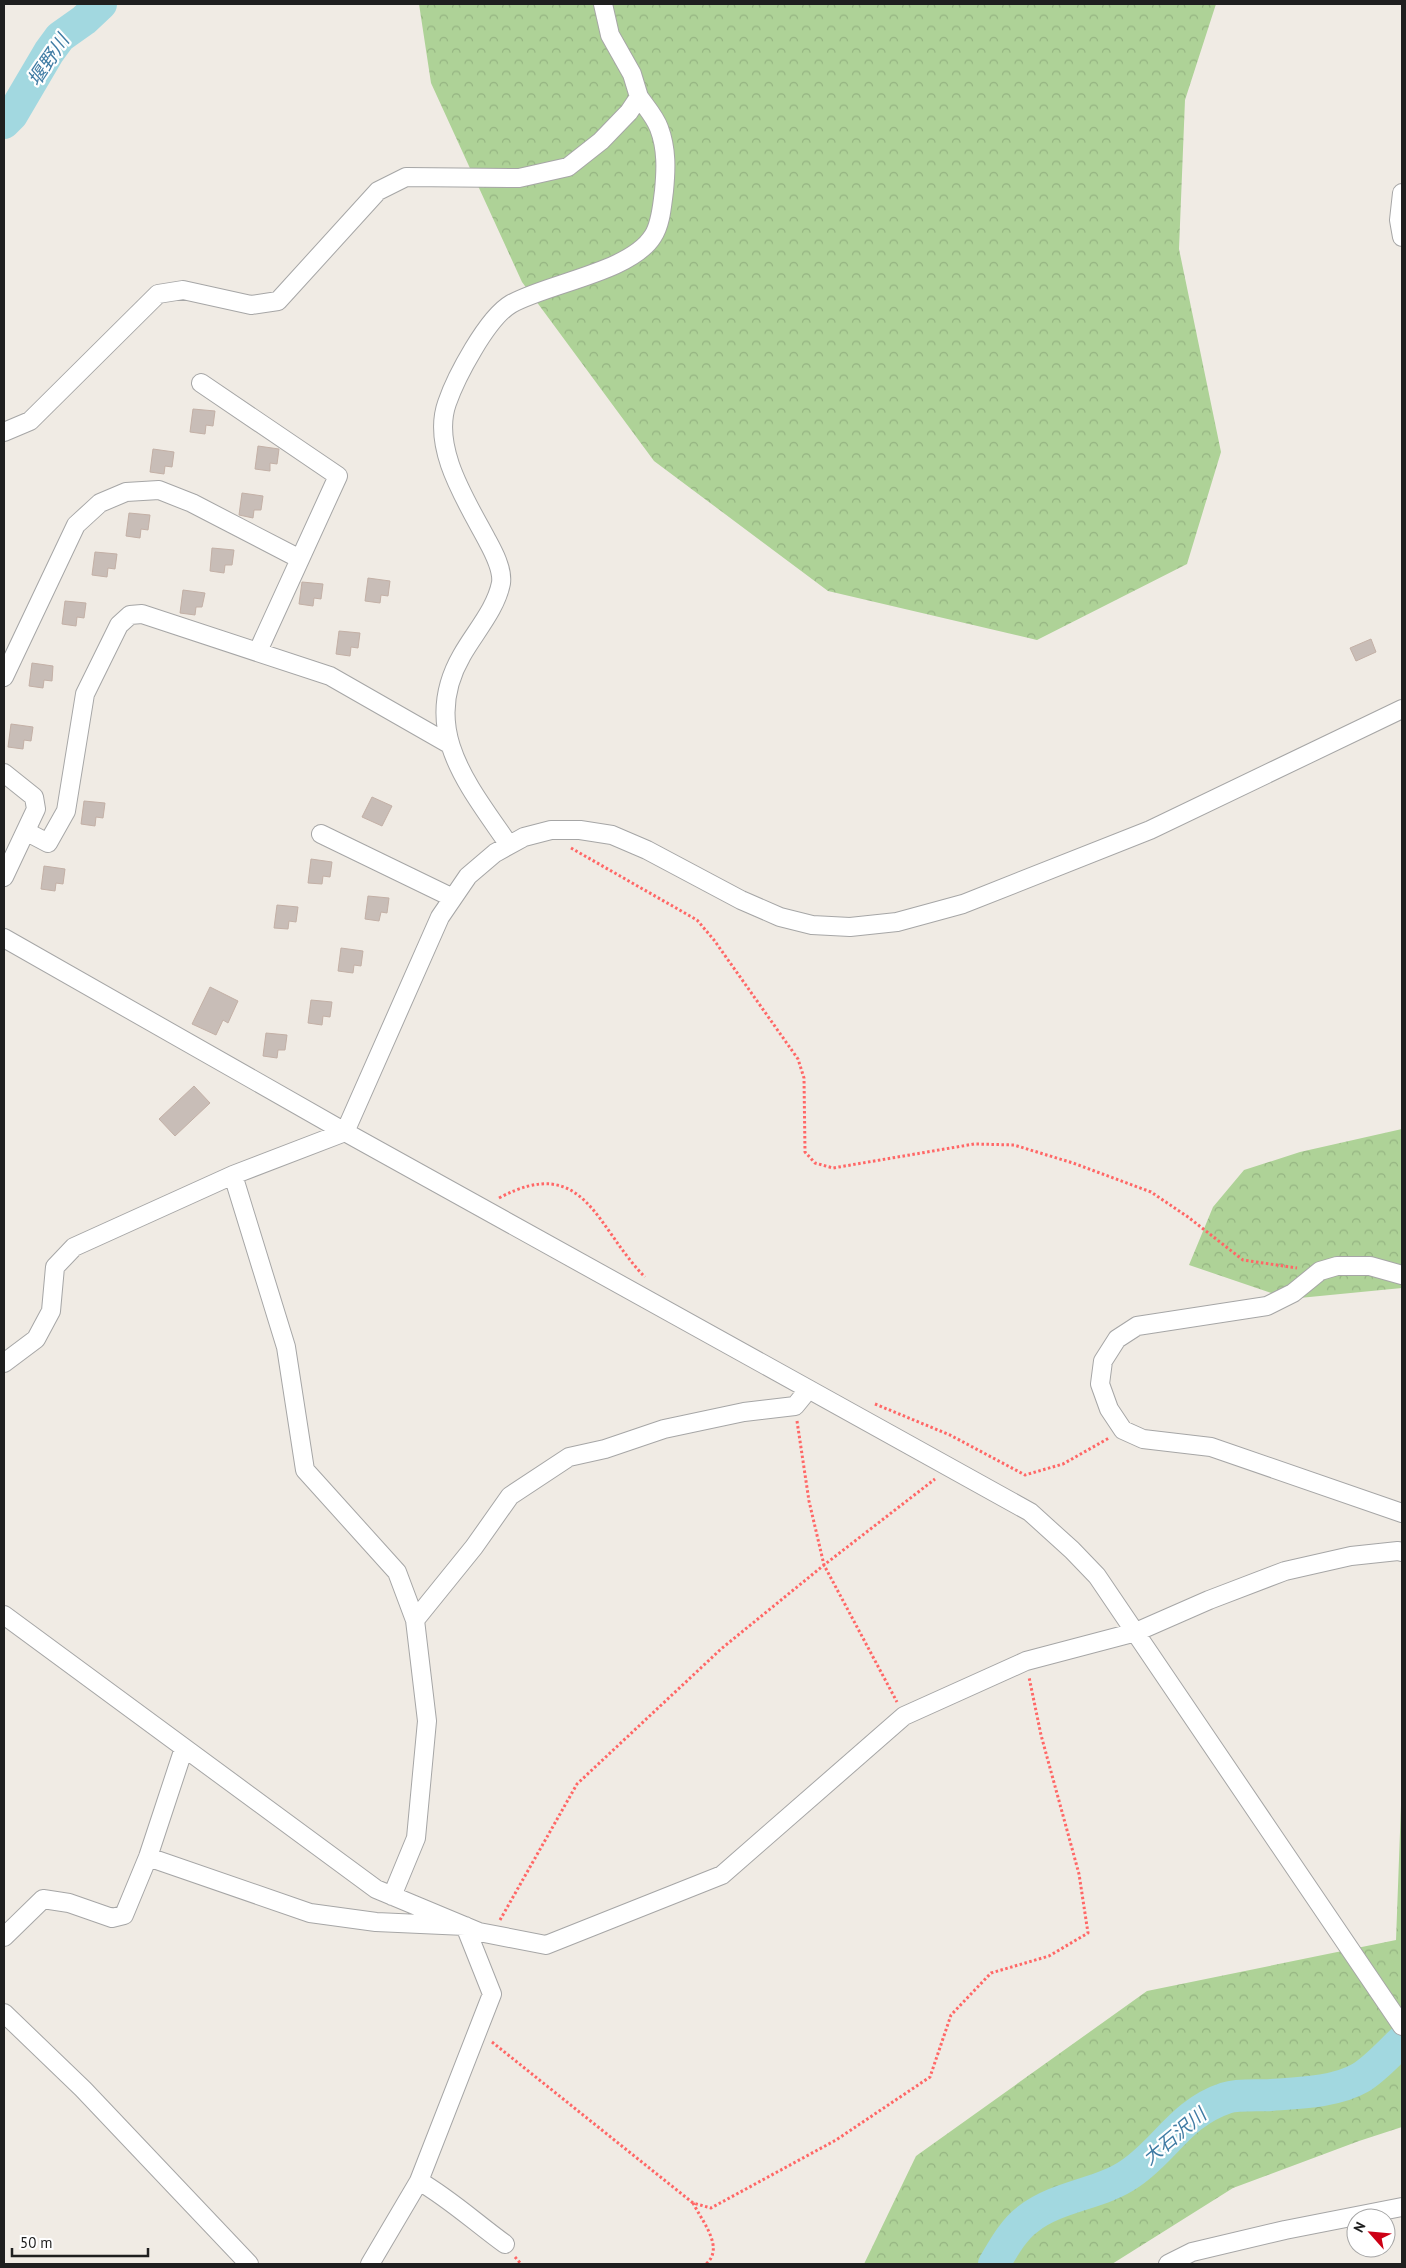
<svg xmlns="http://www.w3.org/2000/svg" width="1406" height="2268" font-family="'PT Sans','Noto Sans JP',sans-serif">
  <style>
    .forest { fill: url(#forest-crowns) }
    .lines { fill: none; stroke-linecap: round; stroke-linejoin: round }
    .river { stroke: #a2d8e0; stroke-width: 32 }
    .building { fill: #c8bdb7; stroke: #c3b0a6 }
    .minor-casing { stroke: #a6a6a6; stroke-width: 20 }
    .path { stroke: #ff6766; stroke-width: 3; stroke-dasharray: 2.5 2.5; stroke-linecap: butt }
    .minor { stroke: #fff; stroke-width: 18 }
    .labels { text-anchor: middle; stroke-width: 4.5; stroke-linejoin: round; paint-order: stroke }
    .water-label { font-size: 19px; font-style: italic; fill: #407ca4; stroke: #fff }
  </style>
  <defs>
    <pattern id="forest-crowns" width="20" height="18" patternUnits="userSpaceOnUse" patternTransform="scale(1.25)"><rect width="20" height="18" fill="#aed297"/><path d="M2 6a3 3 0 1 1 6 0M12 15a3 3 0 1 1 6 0" fill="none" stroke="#95b482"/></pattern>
  </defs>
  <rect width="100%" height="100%" fill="#f0ebe4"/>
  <path class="forest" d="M419 4H1216L1185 100 1179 249 1221 452 1187 564 1037 640 828 591 654 461 522 282 431 83Z
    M1402 1129V1288L1289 1299 1189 1265 1213 1207 1244 1170 1300 1152Z
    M1401 1805 1402 2127 1359 2141 1233 2188 1112 2264H864L916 2156 1147 1991 1396 1940Z"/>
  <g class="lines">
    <path class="river" d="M4 123 12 115 49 52 60 37 84 20 101 4
      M994 2264C1003 2249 1013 2230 1028 2219 1059 2195 1100 2195 1131 2173 1166 2149 1181 2113 1226 2098 1239 2094 1257 2096 1271 2095 1298 2093 1336 2092 1360 2078 1375 2069 1389 2053 1402 2041"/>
  </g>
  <path class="building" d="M193 409 215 411 213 426 206 425 205 434 190 432Z
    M258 446 279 449 277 464 270 463V471L255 469Z
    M153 449 174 452 172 467 165 466 164 474 150 472Z
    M242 493 263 496 261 510H254L253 518 239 515Z
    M129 513 150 515 148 530 141 529 140 538 126 536Z
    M212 548 234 550 232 565H225L224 573 210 571Z
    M95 552 117 554 115 569 108 568 107 577 92 575Z
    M368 578 390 581 388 596 381 595 380 603 365 601Z
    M302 582 323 584 321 599 314 598 313 606 299 604Z
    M183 590 205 593 202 607H196L195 615 180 613Z
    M65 601 86 603 84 618 77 617 76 626 62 624Z
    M339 631 360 633 358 648 351 647 350 656 336 654Z
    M1371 639 1376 652 1356 661 1350 648Z
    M32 663 53 666 52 681 44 680 43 688 29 686Z
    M11 724 33 727 31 741 24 740 23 749 8 747Z
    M372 797 392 806 382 826 362 817Z
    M84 801 105 803 103 818 96 817 95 826 81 824Z
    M311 859 332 862 330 877 323 876 322 884 308 883Z
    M44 866 65 869 63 884 56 883 55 891 41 889Z
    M368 896 389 898 387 913 381 912 379 921 365 919Z
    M277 905 298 907 296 922 289 921 288 929 274 928Z
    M341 948 363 951 361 966 354 965 353 973 338 971Z
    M210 987 238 1001 228 1023 223 1020 216 1035 192 1024Z
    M311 1000 332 1002 330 1017 323 1016 322 1025 308 1023Z
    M266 1033 287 1035 285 1050H278L277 1058 263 1056Z
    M194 1086 210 1103 175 1136 159 1119Z"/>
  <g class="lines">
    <g class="minor-casing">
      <path id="minor" d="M1402 193 1399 220 1402 237
        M201 383 338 476 258 651
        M4 432 30 421 158 294 183 290 251 305 278 301 378 191 406 177 519 178 568 167 601 141 629 112 639 97 632 74 610 35 603 4
        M4 677 76 525 100 503 126 492 159 490 192 503 300 559
        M4 773 34 797 36 809 4 877
        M27 832 48 843 66 811 85 694 119 625 130 615 142 614 330 676 449 744
        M321 834 453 898
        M509 845C468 785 419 729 462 655 475 632 496 609 501 583 503 569 493 551 487 540 467 502 431 448 447 403 456 377 487 318 511 304 548 283 631 272 653 236 661 224 662 205 664 191 666 170 667 149 659 128 655 117 646 107 639 97
        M4 938 345 1132 1030 1512 1072 1550 1097 1576 1402 2026
        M233 1175 286 1347 305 1470 397 1572 415 1620 427 1721 416 1838 392 1896
        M1402 1275 1370 1266H1337L1320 1271 1293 1293 1267 1306 1137 1326 1117 1339 1103 1361 1100 1384 1109 1409 1123 1430 1143 1439 1211 1447 1402 1513
        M4 1363 36 1339 51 1311 55 1267 74 1247 233 1175 345 1132 440 917 468 876 495 853 524 837 551 830H580L612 835 647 850 741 900 780 917 812 925 850 927 897 922 963 904 1150 830 1402 709
        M4 1615 376 1889 479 1932 546 1945 722 1875 904 1716 1026 1661 1136 1632 1209 1600 1285 1571 1351 1556 1398 1551 1402 1552
        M415 1620 474 1547 510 1496 569 1457 605 1449 664 1429 744 1412 795 1406 808 1390
        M148 1857 310 1913 376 1922 465 1926 492 1994 419 2181 370 2264
        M4 1937 43 1899 69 1903 112 1918 124 1915 148 1857 184 1748
        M4 2013 83 2089 249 2264
        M419 2181C450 2199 476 2223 505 2244
        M1168 2264 1192 2252 1285 2230 1402 2207"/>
    </g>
    <path class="path" d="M571 848 697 920 714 940 798 1059 804 1078 805 1152 815 1163 833 1168 974 1144 1014 1145 1073 1163 1151 1192 1188 1217 1243 1260 1297 1268
      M499 1198C585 1152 596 1228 645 1277
      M875 1404 950 1435 1025 1475 1063 1464 1109 1438
      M797 1421 809 1501 824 1565 897 1702
      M500 1920 577 1784 721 1649 824 1565 935 1479
      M492 2042 693 2203 711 2208 836 2140 930 2077 951 2015 991 1973 1049 1956 1088 1933 1079 1874 1041 1735 1029 1677
      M693 2203C702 2221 725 2248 706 2264
      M515 2257 521 2264"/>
    <use href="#minor" class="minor"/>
  </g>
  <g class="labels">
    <g class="water-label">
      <text transform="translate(48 60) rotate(-56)" y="7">堰野川</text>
      <text transform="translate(1174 2136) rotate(-40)" y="7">大石沢川</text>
    </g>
  </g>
  <rect width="1406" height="2268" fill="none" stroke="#1f1f1f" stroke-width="10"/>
  <g transform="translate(1371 2233) rotate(297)"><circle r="24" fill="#ffffff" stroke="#a5a5a5"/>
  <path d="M0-4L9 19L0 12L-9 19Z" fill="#cd0015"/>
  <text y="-8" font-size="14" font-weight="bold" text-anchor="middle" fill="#1f1f1f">N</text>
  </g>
  <path d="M12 2248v8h136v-8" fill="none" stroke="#1f1f1f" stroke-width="2.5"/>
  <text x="20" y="2248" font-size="15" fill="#1f1f1f" stroke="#ffffff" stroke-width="4" paint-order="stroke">50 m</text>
</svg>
